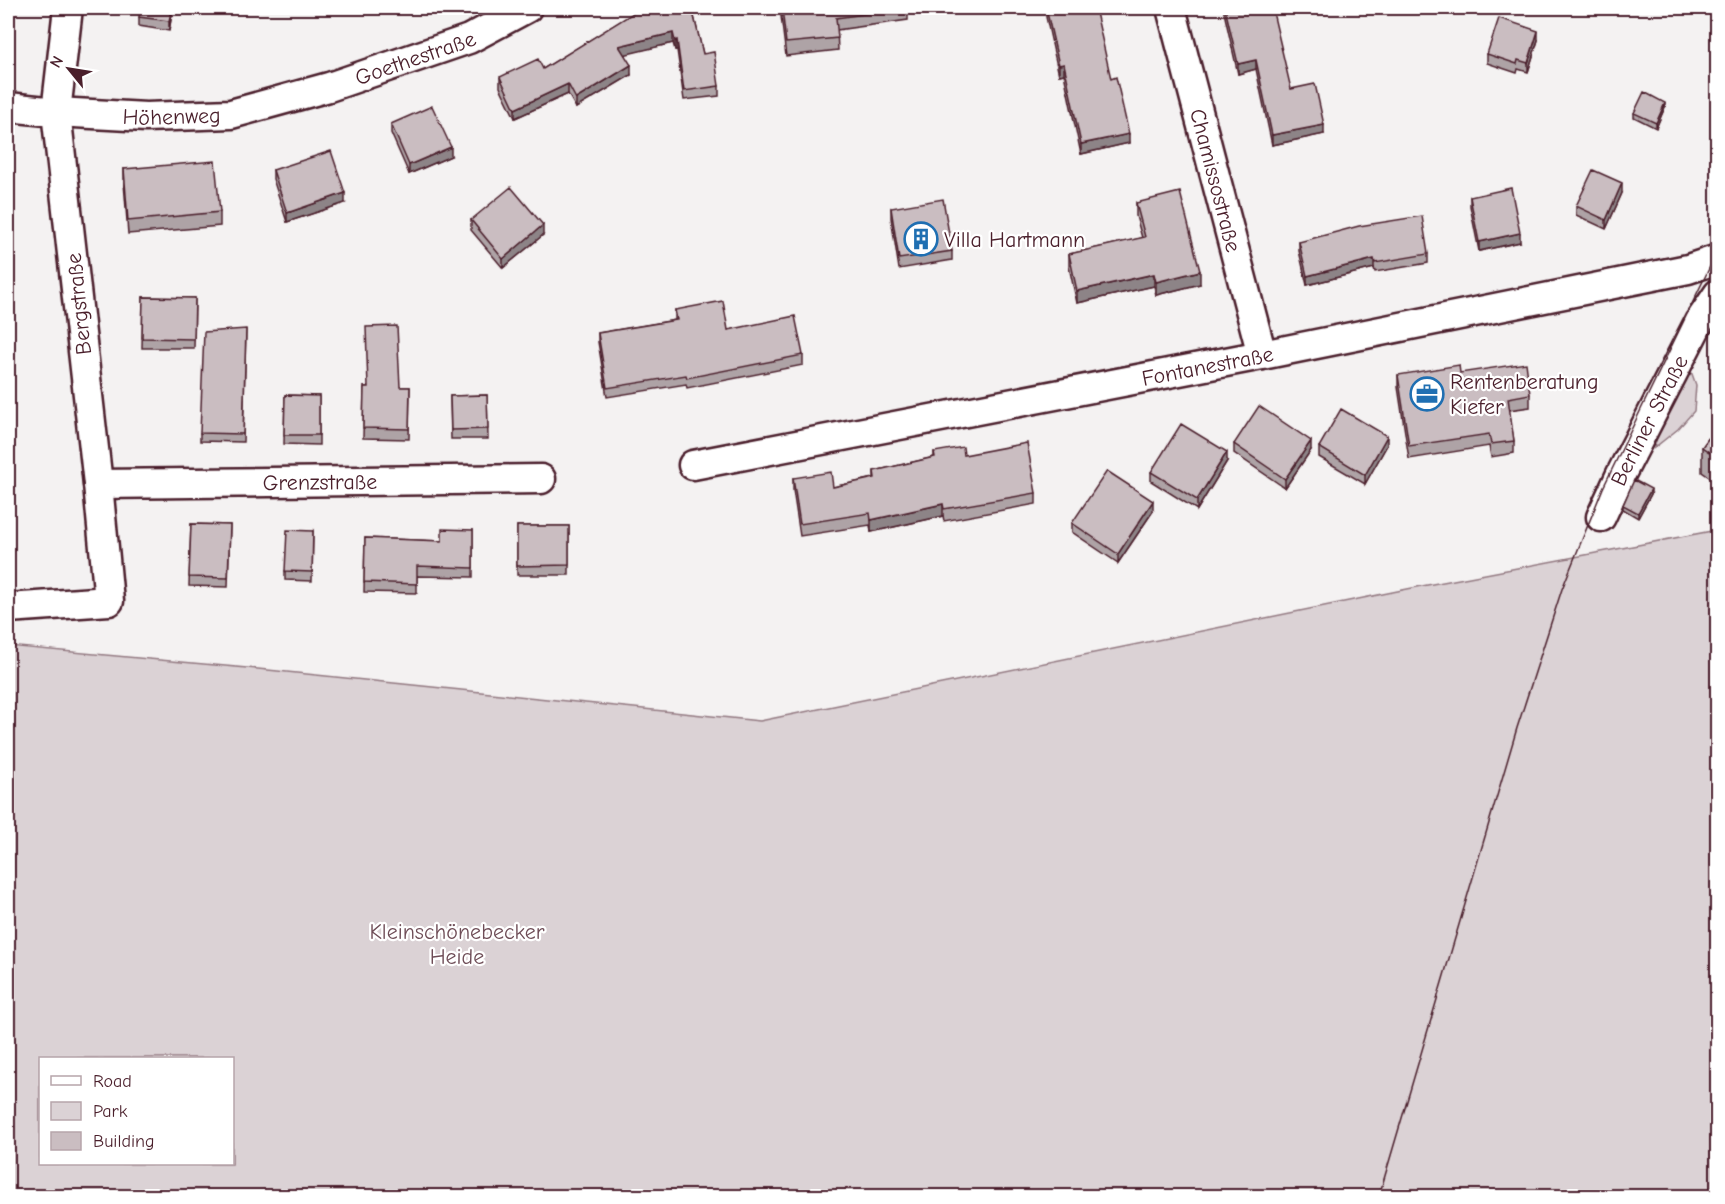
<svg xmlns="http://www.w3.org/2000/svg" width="1725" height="1204" font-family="'Comic Neue',sans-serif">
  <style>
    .green { fill: #dbd2d5; stroke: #927880; stroke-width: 1.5; fill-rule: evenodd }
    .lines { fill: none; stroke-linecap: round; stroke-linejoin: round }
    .street-casing { stroke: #4a1f2b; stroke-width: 33 }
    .street { stroke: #fff; stroke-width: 28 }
    .tram { stroke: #4a1f2b; stroke-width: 1.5 }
    .wall { fill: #aea3a6; stroke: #4a1f2b; stroke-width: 1.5 }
    .shaded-wall { fill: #8d8487; stroke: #4a1f2b; stroke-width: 1.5 }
    .building { fill: #cabdc1; stroke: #4a1f2b; stroke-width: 1.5 }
    .labels { text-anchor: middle; stroke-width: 4.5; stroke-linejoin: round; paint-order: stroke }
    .street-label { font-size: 22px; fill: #4a1f2b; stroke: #fff }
    .poi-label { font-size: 22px; fill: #4a1f2b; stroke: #fff; text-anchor: start }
    .park-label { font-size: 22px; fill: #6e4c56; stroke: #fff }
  </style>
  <rect width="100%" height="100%" fill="#f4f2f2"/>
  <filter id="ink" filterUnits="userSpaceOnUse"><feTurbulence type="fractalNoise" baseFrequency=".0167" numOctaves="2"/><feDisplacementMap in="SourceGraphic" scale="12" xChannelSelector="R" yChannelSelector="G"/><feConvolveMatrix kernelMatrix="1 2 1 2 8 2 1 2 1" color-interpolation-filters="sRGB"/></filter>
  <g filter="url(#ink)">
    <path class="green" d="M1691 371 1696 385 1694 411 1678 429 1654 448 1664 408Z
      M1717 530V1196H8V646L258 669 760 721 1422 586ZM40 1058H232V1164H40Z"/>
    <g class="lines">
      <g class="street-casing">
        <g id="street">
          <path id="s1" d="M1171 8 1262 355"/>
          <path id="s2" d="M8 107 56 112 146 117 231 114 329 87 469 39 527 8"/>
          <path id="s3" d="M693 465 1262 355 1688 269 1718 259"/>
          <path id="s4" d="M98 484 541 479"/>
          <path id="s5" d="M1601 517 1621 474 1699 322 1718 294"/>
          <path d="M8 608 109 601 98 484 56 112 68 8"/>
        </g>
      </g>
      <use href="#street" class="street"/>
      <path class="tram" d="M1379 1196 1517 728 1562 589 1603 488 1718 250"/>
    </g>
    <path class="wall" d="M8 8H14L10 40H8Z
      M173 8 169 31 139 26V17Z
      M631 8H692L703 54 719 86V96L684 100 677 50H675L673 43 624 54 631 75 576 108 568 94 515 118 500 87V77L543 69 633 14Z
      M780 8H908V20L837 30 838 50 786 56Z
      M1046 8 1111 79 1129 143 1081 154 1064 74 1059 75 1046 17Z
      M1223 8H1257L1258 11 1291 89 1324 134 1272 145 1256 69 1238 74Z
      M1538 40 1528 72 1518 69 1517 73 1487 63V54Z
      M1665 107 1656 128 1634 117V113Z
      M391 124 451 156 409 174 391 133Z
      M124 169 220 212V226L128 234 124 183Z
      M273 170 345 203 287 222 273 179Z
      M1622 193 1606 229 1576 215V206Z
      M1470 197 1520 242 1479 251 1470 206Z
      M1136 203 1200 284 1156 295 1154 286 1077 303 1069 267V254L1142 238 1136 216Z
      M891 208 952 251V260L899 269 891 218Z
      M471 220 543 235 503 268 471 230Z
      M1299 242 1428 254V263L1375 272 1374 268 1307 285 1299 251Z
      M143 297 195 298 194 348H142Z
      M8 303 13 313 11 342H8Z
      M675 310 728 330 803 355V365L687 388 686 384 607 397 598 342V333L675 320Z
      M246 329 243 442 200 441V433Z
      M1460 373 1530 394V407L1509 410 1514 441V453L1491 457 1489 446 1409 459 1398 387V375Z
      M364 387H410L409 439 363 438Z
      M285 395 319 396V445L284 444Z
      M487 395 488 439H451L450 396Z
      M1718 425V483L1702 472V447Z
      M1234 444 1311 450 1285 488 1234 453Z
      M1387 445 1365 484 1319 457V447Z
      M934 452 964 455 1036 493V504L944 521 943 516 871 532 870 525 800 536 793 490V478L833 487 874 478V471L934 457Z
      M1227 461 1197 510 1151 481V472Z
      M1651 494 1638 518 1623 509V505Z
      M1153 511 1118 563 1072 532V523Z
      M191 524 230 525 228 587 189 586Z
      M517 526H569V575H517Z
      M473 530V577L417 576V593L364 592 365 538 442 541Z
      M313 531 312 581 285 580V571Z"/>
    <path class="shaded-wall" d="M13 8H14L10 40V31Z
      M172 8H173L169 31V21Z
      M1538 31V40L1528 72V63Z
      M673 33V43L619 56V46Z
      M677 40V50H675V41Z
      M1256 60V69L1238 74V64Z
      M1064 64V74L1059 75V65Z
      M631 65V75L576 108V99Z
      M568 84V94L515 118V109Z
      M1665 103V107L1656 128V123Z
      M1324 125V134L1272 145V135Z
      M1129 134V143L1081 154V144Z
      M451 147V156L409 174V165Z
      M1622 183V193L1606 229V220Z
      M345 193V203L287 222V213Z
      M543 225V235L503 268V259Z
      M1520 233V242L1479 251V242Z
      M1374 259V268L1307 285V276Z
      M1200 271V284L1156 295V282Z
      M1154 274V286L1077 303V291Z
      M1387 436V445L1365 484V475Z
      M1311 441V450L1285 488V479Z
      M1227 452V461L1197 510V500Z
      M1651 489V494L1638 518V513Z
      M1153 501V511L1118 563V554Z
      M943 504V516L871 532V520Z"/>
    <path class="building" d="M8 8H13L10 31H8Z
      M140 8H172L169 21 139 17Z
      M634 8H692L703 54 714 52 719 86 684 91 677 40 675 41 673 33 619 46 631 65 576 99 568 84 515 109 500 77 538 59 543 69 635 12Z
      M782 8H908L836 18 838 38 786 43Z
      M1046 8H1095L1111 79 1116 77 1129 134 1081 144 1064 64 1059 65Z
      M1225 8H1257L1258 11 1272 8 1291 89 1315 84 1324 125 1272 135 1256 60 1238 64Z
      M1499 18 1538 31 1528 63 1518 60 1517 64 1487 54Z
      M1644 92 1665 103 1656 123 1634 113Z
      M432 106 451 147 409 165 391 124Z
      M331 151 345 193 287 213 273 170Z
      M215 161 220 212 128 221 124 169Z
      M1593 170 1622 183 1606 220 1576 206Z
      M511 187 543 225 503 259 471 220Z
      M1511 188 1520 233 1479 242 1470 197Z
      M1180 192 1200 271 1156 282 1154 274 1077 291 1069 254 1145 237 1136 203Z
      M943 199 952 251 899 259 891 208Z
      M1422 216 1428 254 1375 263 1374 259 1307 276 1299 242 1359 226Z
      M143 297 195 298 194 339 142 338Z
      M723 301 728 330 795 316 803 355 687 378 686 375 607 388 598 333 677 320 675 310Z
      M8 303 13 304 11 333 8 332Z
      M397 326 400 387H410L409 429 363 428 364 387H368L366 327Z
      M246 329 243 434 200 433 204 332Z
      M1526 363 1530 394 1508 398 1514 441 1491 444 1489 434 1409 446 1398 375 1459 365 1460 373Z
      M285 395 319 396V435H284Z
      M487 395 488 429 451 430 450 396Z
      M1259 406 1311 441 1285 479 1234 444Z
      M1341 409 1387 436 1365 475 1319 447Z
      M1181 424 1227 452 1197 500 1151 472Z
      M1718 425V458L1702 447Z
      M1027 443 1036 493 944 509 943 504 871 520 870 513 800 524 793 478 831 472 833 487 875 478 874 471 935 457 934 452 963 447 964 455Z
      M1107 471 1153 501 1118 554 1072 523Z
      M1634 480 1651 489 1638 513 1623 505Z
      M191 524 230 525 228 578 189 577Z
      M517 526H569V565L517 566Z
      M442 529 473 530V568L417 566V584L364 582 365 538 442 541Z
      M287 530 313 531 312 572 285 571Z"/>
  </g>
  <defs>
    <g id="building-ring" transform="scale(1.725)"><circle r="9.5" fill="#fff" stroke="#1f6fb2" stroke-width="1.5"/><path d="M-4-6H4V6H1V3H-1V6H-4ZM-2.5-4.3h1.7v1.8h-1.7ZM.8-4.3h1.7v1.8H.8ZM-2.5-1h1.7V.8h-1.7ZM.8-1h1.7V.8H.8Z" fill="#1f6fb2"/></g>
    <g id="office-ring" transform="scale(1.725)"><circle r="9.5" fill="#fff" stroke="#1f6fb2" stroke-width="1.5"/><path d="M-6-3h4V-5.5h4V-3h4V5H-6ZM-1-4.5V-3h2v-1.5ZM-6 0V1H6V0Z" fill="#1f6fb2"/></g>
  </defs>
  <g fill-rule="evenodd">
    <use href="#building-ring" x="921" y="239"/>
    <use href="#office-ring" x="1427" y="394"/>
  </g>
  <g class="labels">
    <g class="street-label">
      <text dy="8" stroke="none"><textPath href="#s2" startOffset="416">Goethestraße</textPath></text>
      <text dy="8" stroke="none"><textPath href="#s2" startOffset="164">Höhenweg</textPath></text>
      <text dy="8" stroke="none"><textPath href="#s1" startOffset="178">Chamissostraße</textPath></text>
      <text transform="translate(78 304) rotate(-96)" y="8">Bergstraße</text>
      <text dy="8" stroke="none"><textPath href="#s3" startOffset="524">Fontanestraße</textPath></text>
      <text dy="8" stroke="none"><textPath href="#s5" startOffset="108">Berliner Straße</textPath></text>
      <text dy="8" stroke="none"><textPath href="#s4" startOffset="222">Grenzstraße</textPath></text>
    </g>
    <g class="poi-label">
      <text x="944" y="247">Villa Hartmann</text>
      <text x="1450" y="389">Rentenberatung<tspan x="1450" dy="25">Kiefer</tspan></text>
    </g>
    <g class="park-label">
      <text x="457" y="939">Kleinschönebecker<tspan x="457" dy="25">Heide</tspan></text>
    </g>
  </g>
  <rect width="1725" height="1204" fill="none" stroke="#fff" stroke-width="30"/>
  <rect x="15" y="15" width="1695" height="1174" fill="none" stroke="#4a1f2b" stroke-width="2" filter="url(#ink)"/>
  <rect x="39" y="1057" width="195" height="108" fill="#ffffff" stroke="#b7a5aa" stroke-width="1.5"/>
  <rect x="51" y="1076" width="30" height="9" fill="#ffffff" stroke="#b7a5aa" stroke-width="1.5"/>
  <text x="93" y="1087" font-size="18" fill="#4a1f2b">Road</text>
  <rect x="51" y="1102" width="30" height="18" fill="#dbd2d5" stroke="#b7a5aa" stroke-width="1.5"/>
  <text x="93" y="1117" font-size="18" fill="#4a1f2b">Park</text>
  <rect x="51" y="1132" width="30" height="18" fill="#cabdc1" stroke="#b7a5aa" stroke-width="1.5"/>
  <text x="93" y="1147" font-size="18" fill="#4a1f2b">Building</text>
  <g transform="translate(69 69) rotate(300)" stroke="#ffffff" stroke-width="4.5" paint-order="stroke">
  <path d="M0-4.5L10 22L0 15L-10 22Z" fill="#4a1f2b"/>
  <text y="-9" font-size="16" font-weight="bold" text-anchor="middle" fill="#4a1f2b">N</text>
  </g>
</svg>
